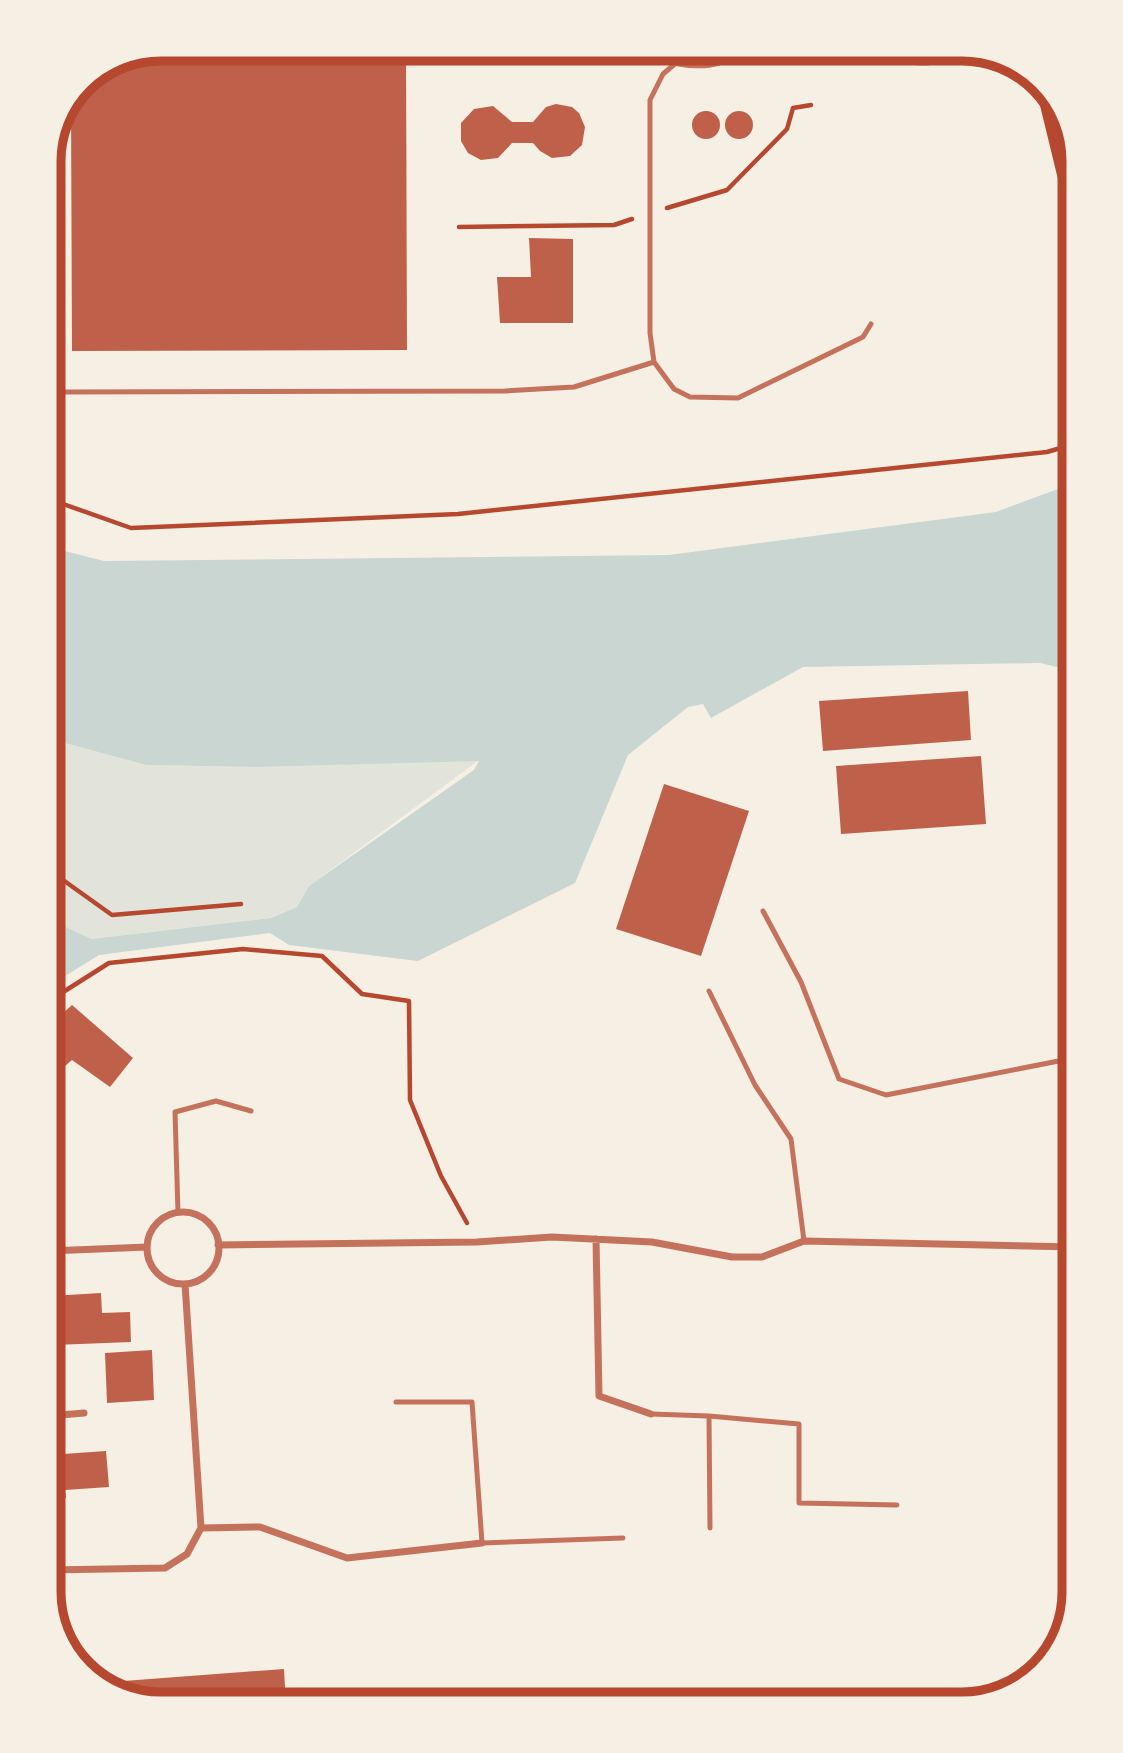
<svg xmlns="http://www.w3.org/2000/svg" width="1123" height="1753" font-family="Karla,sans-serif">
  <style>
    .green { fill: #e2e4dc }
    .water { fill: #c9d6d2 }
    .building { fill: #bf614a }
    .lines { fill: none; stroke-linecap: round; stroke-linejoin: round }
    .path { stroke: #b5482f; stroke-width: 4.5 }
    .service { stroke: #c5725c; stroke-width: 5 }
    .minor { stroke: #c5725c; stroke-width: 7 }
    .trunk { stroke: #b5482f; stroke-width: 19 }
    .rim { fill: none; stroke: #b5482f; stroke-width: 9 }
  </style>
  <rect width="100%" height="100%" fill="#f6efe4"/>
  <path class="green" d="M49 739 146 765 258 767 479 760 309 886 297 907 270 918 90 939 49 919Z"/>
  <path class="water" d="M1074 483V671L1040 663 803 667 711 718 703 704 688 707 628 755 575 883 418 961 289 945 270 933 99 955 49 986V919L91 939 271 918 297 907 309 886 474 770 479 761 258 767 146 765 50 739 49 547 104 561 669 555 996 512Z"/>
  <path class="building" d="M161 49H406L407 350 72 351 71 107 82 82Z
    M556 104 572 107 579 113 585 127 582 145 570 156 552 158 540 151 533 143H512L498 158 481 160 468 153 461 141V123L474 109 493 106 512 122H533L546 107Z
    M692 125a14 14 0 1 1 28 0a14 14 0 1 1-28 0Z
    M725 125a14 14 0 1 1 28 0a14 14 0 1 1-28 0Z
    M529 238 573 239V323H500L497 277H531Z
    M968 691 971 740 823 751 819 701Z
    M981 756 986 824 841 834 836 766Z
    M664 784 749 811 701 956 616 929Z
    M72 1005 133 1058 110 1087 72 1060 49 1080V1026Z
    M101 1293 102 1313 130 1312 131 1342 54 1345 51 1296Z
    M152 1350 154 1400 107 1403 105 1353Z
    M106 1451 109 1487 65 1490 66 1498 49 1499V1455Z
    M284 1669 286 1704H154L97 1683Z"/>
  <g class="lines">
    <path class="path" d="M667 208 727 190 787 129 793 108 811 105
      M459 227 614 225 632 219
      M49 499 131 528 458 514 1047 452 1074 444
      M49 870 112 915 241 904
      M49 1001 109 963 243 949 322 956 362 994 409 1001 410 1100 441 1176 467 1223"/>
    <path class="service" d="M624 49C652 57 689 72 719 63 727 60 736 53 744 49
      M889 57C918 68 945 63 973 50
      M889 57 900 49
      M676 63 663 74 650 100V333L654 362 674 389 690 397 738 398 863 337 871 324
      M49 388 65 392 505 391 574 387 654 362
      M763 911 801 982 839 1079 886 1095 1074 1058
      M709 991 755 1085 791 1139 804 1241
      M178 1213 175 1112 216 1101 251 1111
      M396 1402H472L482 1543 623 1538
      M651 1414 709 1416 710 1528
      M709 1416 799 1424V1503L897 1505"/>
    <path class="minor" d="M147 1248a36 36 0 1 1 72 0a36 36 0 1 1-72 0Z
      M596 1239 599 1396 651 1414
      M218 1245 477 1242 552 1237 652 1242 732 1257H762L804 1241 1074 1247
      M49 1251 147 1247
      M49 1416 84 1413
      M201 1528 260 1527 347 1558 482 1543
      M49 1570 165 1568 187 1554 201 1528 185 1284"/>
    <path class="trunk" d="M1047 94 1074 205"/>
  </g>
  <path d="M0 0H1123V1753H0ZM161 61H962A100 100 0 0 1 1062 161V1592A100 100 0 0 1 962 1692H161A100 100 0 0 1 61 1592V161A100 100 0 0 1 161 61Z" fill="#f6efe4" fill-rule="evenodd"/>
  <path class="rim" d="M161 61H962A100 100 0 0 1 1062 161V1592A100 100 0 0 1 962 1692H161A100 100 0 0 1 61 1592V161A100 100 0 0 1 161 61Z"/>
</svg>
